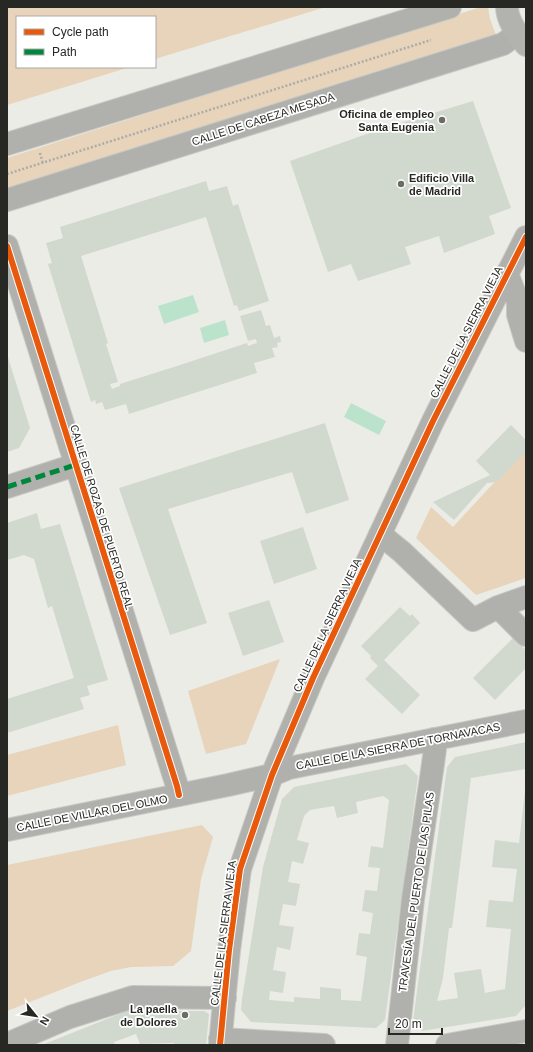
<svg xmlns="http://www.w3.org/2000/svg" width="533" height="1052" font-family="Helvetica,sans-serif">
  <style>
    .green { fill: #e7d4bb }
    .water { fill: #bbe3cc }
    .building { fill: #d1d8cd; fill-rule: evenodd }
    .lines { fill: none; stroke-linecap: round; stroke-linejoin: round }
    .minor-casing { stroke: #c7c8c4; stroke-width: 24 }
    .major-casing { stroke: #c7c8c4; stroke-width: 24 }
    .path { stroke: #acaca9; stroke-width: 2.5; stroke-dasharray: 2 2; stroke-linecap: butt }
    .minor { stroke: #b0b0ad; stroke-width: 22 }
    .major { stroke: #b2b2af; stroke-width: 22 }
    .quiet { stroke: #00873e; stroke-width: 5; stroke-dasharray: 10 5; stroke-linecap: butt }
    .cycleway-casing { stroke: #fff; stroke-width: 8 }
    .cycleway { stroke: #e8590c; stroke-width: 6 }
    .poi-dot { fill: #6c6c67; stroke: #fff; stroke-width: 1.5 }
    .labels { text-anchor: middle; stroke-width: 3.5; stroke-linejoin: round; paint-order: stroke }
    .poi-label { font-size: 11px; font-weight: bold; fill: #272723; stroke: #fff; text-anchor: end }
    .street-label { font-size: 11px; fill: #272723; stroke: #fff }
  </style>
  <rect width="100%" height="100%" fill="#ebece6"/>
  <path class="green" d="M7 7H326L155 59V17H17V67H130L7 105Z
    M481 7H488L490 19 496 35 7 190V158Z
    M526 448V578L476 595 416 538 431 507 453 527Z
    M280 659 246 744 206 754 188 691Z
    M118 725 126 765 7 796V755Z
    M202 825 213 837 201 879 191 951 173 966 131 967 111 971 83 981 7 1011V865Z"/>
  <path class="water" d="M193 295 199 312 164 324 158 306Z
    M225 320 229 335 204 343 200 328Z
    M351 403 386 421 379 435 344 417Z"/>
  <path class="building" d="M473 101 511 208 489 216 495 234 444 253 439 236 405 247 411 264 358 281 351 264 328 272 290 161 384 128Z
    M206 181 209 191 227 186 233 206 238 204 269 301 239 311 237 305 234 306 206 217 81 256 108 343 106 344 118 382 110 384 112 389 120 386V384L177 366 247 343 248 346 257 343 256 339 248 341 240 316 261 310 266 326 270 325 274 338 280 336 281 342 277 343 278 347 272 348 275 357 254 363 257 373 129 414 126 404 105 410 102 402 96 404 95 400 91 402 48 264 52 263 46 243 63 238 60 227Z
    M7 354 30 428 19 448 7 452Z
    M325 423 349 500 306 514 292 472 168 509 207 623 170 635 119 488Z
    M511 425 526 440V451L497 482 487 483 454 520 433 502 490 475 476 461Z
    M37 513 41 529 60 524 108 680 87 686 90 695 80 698 84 709 7 733V699L74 678 52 606 48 608 34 559 24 555 7 560V523Z
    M303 527 317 569 274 584 260 541Z
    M269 600 284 642 243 656 228 613Z
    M400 607 410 616 412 614 420 623 384 660 420 695 402 714 365 679 378 666 370 658 371 656 361 646Z
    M513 638 526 650V668L495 700 473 678Z
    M526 742V769L471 778 452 928H449L443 978 437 1001 458 998 454 973 481 969 485 993 505 989 511 929 486 927 489 900 513 902 517 869 492 867 495 840 519 843 525 791H526V1005L516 1016 422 1031 413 1021 447 767 455 757Z
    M406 764 418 776 385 1020 376 1028 251 1022 241 1010 242 999 263 867 282 799 294 787ZM383 796 389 800 383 848 371 846 368 867 380 868 377 891 365 890 362 911 373 913 370 934 359 933 356 955 367 957 361 1001 341 1000V989L320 987V999L294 997V1002L269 1000 270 991 283 993 286 972 273 970 277 947 290 950 294 927 279 925 283 904 296 906 300 884 288 882 292 861 303 864 309 843 297 840 304 816 310 810 334 806 337 818 358 813 356 802Z
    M127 1011H204L209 1014 206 1045H174V1043L140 1044 136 1034 114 1042 115 1045H42Z"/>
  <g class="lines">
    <g class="minor-casing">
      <path id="minor" d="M7 144 450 7
        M7 200 503 44 517 34
        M7 246 177 786 179 795
        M507 273 518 302V315L526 341
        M7 487 75 465
        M380 534 402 552 473 620 498 607 526 597
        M498 607 526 635
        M7 830 228 785 272 775 289 768 526 721
        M220 1039 324 1045
        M7 1044 70 1017 133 997 225 998
        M220 1045 229 950 240 869 272 775 313 678 433 421 526 237
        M397 1045 413 899 432 771 435 749 434 739
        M447 1045 526 1031"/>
    </g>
    <g class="major-casing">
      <path id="major" d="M507 7C507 21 518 35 526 45"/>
    </g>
    <path class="path" d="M40 153 43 164
      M7 174 431 40"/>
    <use href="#minor" class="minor"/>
    <use href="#major" class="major"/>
    <path class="quiet" d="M7 487 75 465"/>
    <g class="cycleway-casing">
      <path id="cycleway" d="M7 246 177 786 179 795
        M220 1045 229 950 240 869 272 775 313 678 433 421 526 237"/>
    </g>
    <use href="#cycleway" class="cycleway"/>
  </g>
  <g class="poi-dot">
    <circle cx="442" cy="120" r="4"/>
    <circle cx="401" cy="184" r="4"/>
    <circle cx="185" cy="1015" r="4"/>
  </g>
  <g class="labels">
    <g class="poi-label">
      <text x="434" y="118">Oficina de empleo<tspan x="434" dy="13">Santa Eugenia</tspan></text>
      <text x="409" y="182" text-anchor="start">Edificio Villa<tspan x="409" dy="13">de Madrid</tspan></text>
      <text x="177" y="1013">La paella<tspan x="177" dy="13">de Dolores</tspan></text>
    </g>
    <g class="street-label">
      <text transform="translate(263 119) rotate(-18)" y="4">CALLE DE CABEZA MESADA</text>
      <text transform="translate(466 332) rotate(-63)" y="4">CALLE DE LA SIERRA VIEJA</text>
      <text transform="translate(102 517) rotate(73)" y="4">CALLE DE ROZAS DE PUERTO REAL</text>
      <text transform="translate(327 625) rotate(-65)" y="4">CALLE DE LA SIERRA VIEJA</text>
      <text transform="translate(398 746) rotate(-11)" y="4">CALLE DE LA SIERRA DE TORNAVACAS</text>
      <text transform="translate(92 813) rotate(-11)" y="4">CALLE DE VILLAR DEL OLMO</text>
      <text transform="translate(416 892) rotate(-82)" y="4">TRAVESÍA DEL PUERTO DE LAS PILAS</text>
      <text transform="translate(223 933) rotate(-83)" y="4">CALLE DE LA SIERRA VIEJA</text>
    </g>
  </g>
  <rect width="533" height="1052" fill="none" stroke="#272723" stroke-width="16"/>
  <rect x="16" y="16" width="140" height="52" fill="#ffffff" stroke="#a9a9a7"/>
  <rect x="24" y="29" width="20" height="6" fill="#e8590c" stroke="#a9a9a7"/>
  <text x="52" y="36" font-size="12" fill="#272723">Cycle path</text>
  <rect x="24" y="49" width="20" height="6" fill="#00873e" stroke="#a9a9a7"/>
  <text x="52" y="56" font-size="12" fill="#272723">Path</text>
  <g transform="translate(36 1016) rotate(120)" stroke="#ffffff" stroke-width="3" paint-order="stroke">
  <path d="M0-3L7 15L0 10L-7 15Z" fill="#272723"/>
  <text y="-6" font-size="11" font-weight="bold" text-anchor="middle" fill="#272723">N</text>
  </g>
  <path d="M389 1028v6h53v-6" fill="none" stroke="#272723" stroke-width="2"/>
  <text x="395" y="1028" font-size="12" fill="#272723" stroke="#ffffff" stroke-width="3" paint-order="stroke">20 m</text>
</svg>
